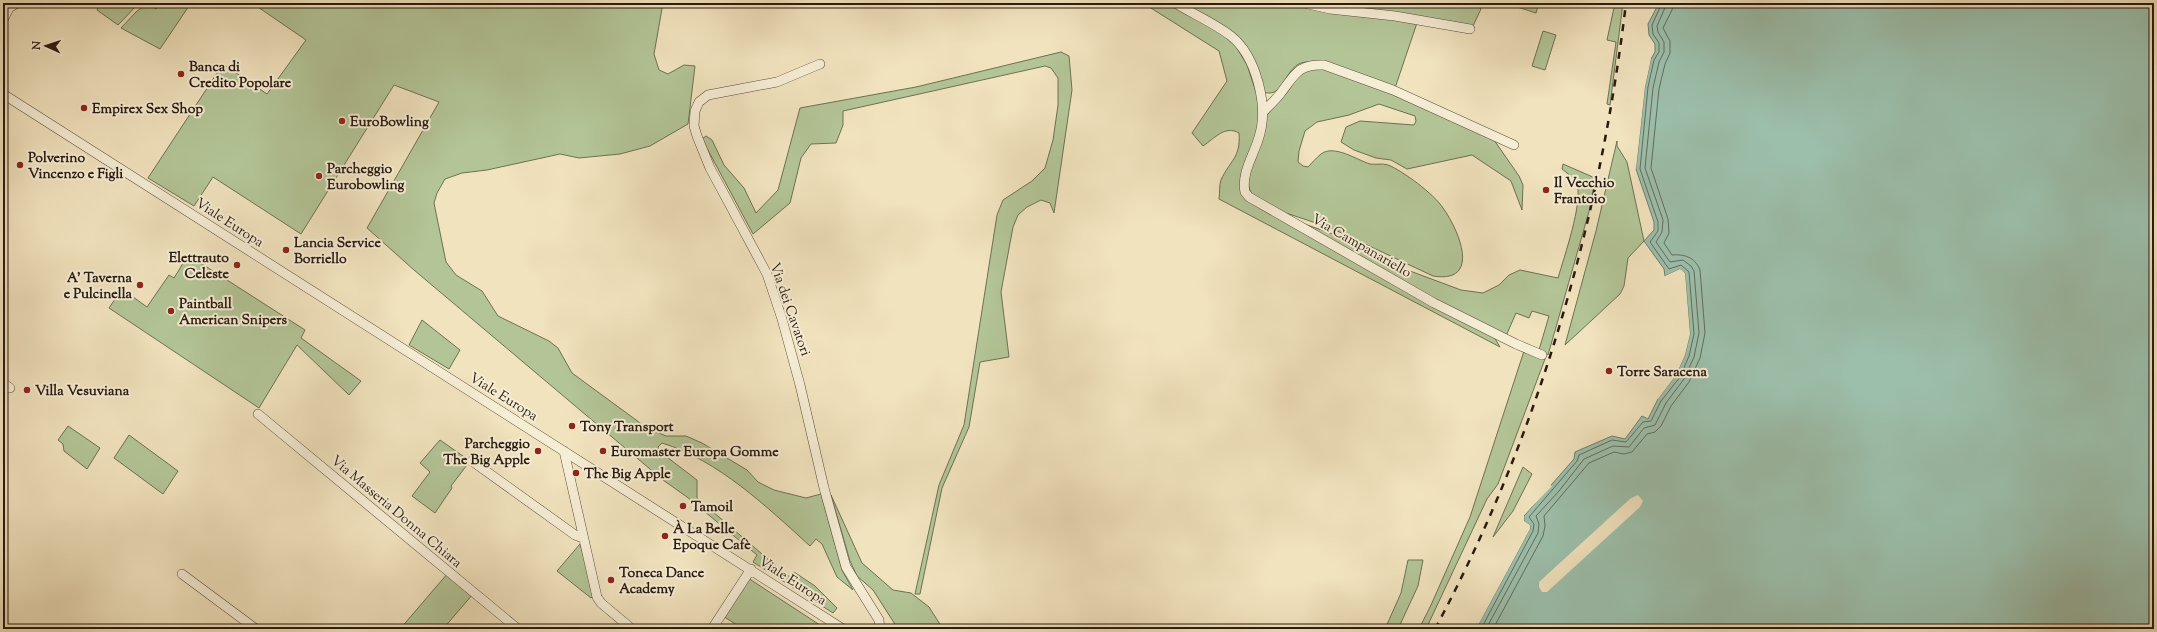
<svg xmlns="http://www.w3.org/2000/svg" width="2157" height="632" font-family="'Sorts Mill Goudy',serif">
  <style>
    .green { fill: #b3c597; stroke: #6e7053 }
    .water { fill: #9cbfab; stroke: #6e7d6d }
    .pier { fill: #f1e3be }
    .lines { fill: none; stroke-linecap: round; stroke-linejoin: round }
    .shore { stroke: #626c5d; stroke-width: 1 }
    .minor-casing { stroke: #5b4c3b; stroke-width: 10 }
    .minor { stroke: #f6edd5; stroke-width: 9 }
    .rail { stroke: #291a0f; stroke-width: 2.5; stroke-dasharray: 7 7; stroke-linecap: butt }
    .poi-dot { fill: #8f2418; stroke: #f6edd5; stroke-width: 1.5 }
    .labels { text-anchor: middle; stroke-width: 4; stroke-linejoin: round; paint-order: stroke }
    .poi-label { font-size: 14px; font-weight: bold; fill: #291a0f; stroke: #f6edd5; text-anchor: start }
    .street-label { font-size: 14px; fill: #291a0f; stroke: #f6edd5 }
  </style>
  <rect width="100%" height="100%" fill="#f1e3be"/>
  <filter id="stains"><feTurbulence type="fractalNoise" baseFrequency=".005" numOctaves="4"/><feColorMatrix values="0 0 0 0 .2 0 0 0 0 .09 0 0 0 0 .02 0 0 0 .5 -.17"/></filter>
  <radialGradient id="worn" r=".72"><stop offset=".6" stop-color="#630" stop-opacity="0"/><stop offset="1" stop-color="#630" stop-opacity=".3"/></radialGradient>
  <path class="green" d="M100 3H139L118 25 97 10Z
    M162 3H191L160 49 121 28 137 11 148 4 156 9Z
    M252 3H663L654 54 659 70 668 74 684 65 695 66 688 124 650 146 620 154 579 158 560 154 487 170 462 173 445 179 437 193 434 203 446 262 456 275 482 291 498 316 549 341 558 348 572 373 647 428 666 436H686L702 443 747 470 758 482 774 490 806 498 821 494 842 570 853 590 837 577 822 544 816 539 810 546C767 507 718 460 662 443L658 447 659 451 697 480V498L784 573 790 577 794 572 815 586 837 608 833 613 753 562 757 555 687 497 663 480 414 270 367 228 439 102 394 85 301 234 213 177 194 206 148 178 223 64 267 94 306 40Z
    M1143 3H1170L1216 29 1234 43 1247 65 1257 95 1260 116 1241 194 1494 337 1500 347 1219 199C1220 193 1219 185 1221 180 1230 160 1241 158 1239 133 1225 125 1215 138 1203 146L1192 133 1227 81 1219 51Z
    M1183 3H1295L1330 11 1417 23 1395 88C1372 80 1324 56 1301 63 1284 69 1284 99 1263 92L1246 51Z
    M1317 3H1474L1481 9 1472 28Z
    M1505 3H1539L1536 13Z
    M1615 3H1623L1610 105 1607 104 1616 42 1607 40Z
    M1543 31 1556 35 1545 70 1532 66Z
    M1061 52 1069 56 1072 90 1054 213 1050 203 1041 200 1027 207 1018 215 1013 227 1001 292 1009 357 980 362 969 427 942 488 920 594H915L939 485 964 425 997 215 1003 200 1032 181 1045 168 1053 140 1058 105V78L1051 68 1045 66 843 111V125L836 143 811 144 801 158 790 203 753 234 702 139 706 136 712 140 724 165 744 188 756 213 778 190 800 108 916 87Z
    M1313 66 1367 83 1494 140 1519 176 1523 185 1522 210 1511 181 1472 155 1407 169 1391 160 1376 158 1354 150 1341 142 1346 127 1360 121 1414 125 1416 121 1415 116 1379 104 1349 115 1317 122 1305 131 1299 151 1298 162 1303 166 1308 167C1312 163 1316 158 1321 154 1334 144 1357 160 1370 164 1376 165 1382 163 1388 165 1403 171 1434 194 1443 208 1459 230 1482 284 1433 276L1331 228 1286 213 1252 196 1247 181 1248 172 1266 116 1293 81Z
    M1617 141V146L1627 162 1644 241 1628 258 1624 286 1620 294 1565 345 1596 231Z
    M1563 164 1595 178 1590 208 1548 355 1539 350 1549 316 1532 311 1529 318 1516 313 1506 336 1466 317 1293 220 1336 235 1410 271 1461 290 1483 293 1499 285 1509 275 1520 270 1558 278C1564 257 1583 203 1577 184 1574 178 1567 173 1562 169Z
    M188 255 305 330 301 338 361 381 349 395 297 345 259 408 109 308 122 289 147 307 169 275 174 278Z
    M422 320 460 350 449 369 409 345Z
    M1524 351 1545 359 1498 484 1487 499 1426 629H1419L1431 605 1470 517Z
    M68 426 100 448 87 469 64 451 63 444 58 440Z
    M129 435 178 471 163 494 114 458Z
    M440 440 470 461 451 486 452 488 435 513 412 496 430 472 420 463Z
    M1523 467 1532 474 1513 511 1493 537Z
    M831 495 862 563 893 590 911 593 929 607 943 629H898L873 590 857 576 850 561Z
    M580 544 595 594 591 598 557 571Z
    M1408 560H1423L1418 586 1398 629H1385L1401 593Z
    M448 573 473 594 443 629H400Z
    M748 578 826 629H743L723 616Z"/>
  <path class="water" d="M1659 3H2154V629H1476L1530 529V525L1524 521V516L1574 459 1575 452 1612 436 1625 439 1642 416 1648 419 1658 399 1676 375 1685 355 1690 334 1685 273 1680 269 1665 276 1664 269 1644 241 1654 230V222L1636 169 1645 87 1651 59 1655 52V44L1649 35 1648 24Z"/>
  <path class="pier" d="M1649 58 1651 59 1645 87 1636 169 1634 168 1643 86Z
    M1680 269 1685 273 1690 334 1685 355 1676 375 1658 399 1656 398 1674 374 1683 354 1688 334 1683 274 1680 271 1665 278V276Z
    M1550 485 1552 486 1524 515V521L1530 525V529L1476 629H1474L1528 529V526L1522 521 1523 515Z
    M1638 495 1643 501 1640 507 1547 592H1542L1539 587V582L1631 498Z"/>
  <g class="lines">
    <path class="shore" d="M1481 629 1533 531 1534 524 1529 517 1577 461 1579 455 1612 440 1626 442 1643 422 1651 421 1661 401 1680 377 1689 356 1694 334 1689 272 1681 265 1669 269 1650 242 1658 231V222L1640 169 1648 87 1654 60 1659 52V43L1653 34 1652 25 1662 3
      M1486 629 1538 533 1539 524 1536 516 1559 491 1584 459 1613 446 1629 447 1644 428 1655 425 1666 403 1684 379 1694 357 1699 333 1694 271 1691 266 1683 260 1670 262 1656 242 1662 232 1663 220 1645 168 1653 88 1659 62 1664 52V42L1658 32 1657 26 1667 3
      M1493 629 1543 536 1545 526 1544 516 1589 463 1614 452 1624 454 1632 452 1647 434 1655 432 1661 426 1671 406 1689 382 1700 358 1705 333 1700 270C1695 257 1684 254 1672 255L1664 243 1669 233 1668 219 1651 168 1659 89 1665 64 1670 53V41L1663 28 1672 10 1673 3"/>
    <g class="minor-casing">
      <path id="minor" d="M1175 3C1193 14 1214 23 1231 36 1256 56 1269 106 1259 137 1254 155 1241 173 1245 192L1249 197 1434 303 1516 344 1542 355
        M1304 3 1330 9 1395 16 1470 29
        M3 20 9 8 17 3
        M820 64 777 82 708 95 699 102 695 111 694 126 697 136 710 168 767 274 782 319 800 385 824 488 846 567 879 620 880 629
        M3 94 843 629
        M1263 112C1269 106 1275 100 1280 94 1295 75 1297 64 1324 65L1393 90 1514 145
        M3 383 10 388
        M258 414 518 629
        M564 451 597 597 601 603 632 629
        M472 461 575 535 583 538
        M182 574 256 629
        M712 629 751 569"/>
    </g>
    <use href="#minor" class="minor"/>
    <path class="rail" d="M1435 629C1539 435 1600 221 1626 3"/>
  </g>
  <g class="poi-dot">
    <circle cx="181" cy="74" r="4"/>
    <circle cx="84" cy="108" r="4"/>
    <circle cx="342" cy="121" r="4"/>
    <circle cx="20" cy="165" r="4"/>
    <circle cx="319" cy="176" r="4"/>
    <circle cx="1546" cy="190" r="4"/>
    <circle cx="286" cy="250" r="4"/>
    <circle cx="237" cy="265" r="4"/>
    <circle cx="140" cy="285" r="4"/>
    <circle cx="171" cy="311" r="4"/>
    <circle cx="1609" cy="371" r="4"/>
    <circle cx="27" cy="390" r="4"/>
    <circle cx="572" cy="426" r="4"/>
    <circle cx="538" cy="451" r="4"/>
    <circle cx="603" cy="451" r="4"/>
    <circle cx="576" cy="473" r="4"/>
    <circle cx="683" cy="506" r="4"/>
    <circle cx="665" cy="536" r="4"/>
    <circle cx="611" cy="580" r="4"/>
  </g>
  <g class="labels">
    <g class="poi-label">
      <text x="189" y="71">Banca di<tspan x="189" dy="16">Credito Popolare</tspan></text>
      <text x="92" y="113">Empirex Sex Shop</text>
      <text x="350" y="126">EuroBowling</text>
      <text x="28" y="162">Polverino<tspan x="28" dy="16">Vincenzo e Figli</tspan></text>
      <text x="327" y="173">Parcheggio<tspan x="327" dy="16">Eurobowling</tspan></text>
      <text x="1554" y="187">Il Vecchio<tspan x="1554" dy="16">Frantoio</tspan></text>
      <text x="294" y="247">Lancia Service<tspan x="294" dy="16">Borriello</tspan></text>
      <text x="229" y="262" text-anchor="end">Elettrauto<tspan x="229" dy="16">Celeste</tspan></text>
      <text x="132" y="282" text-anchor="end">A' Taverna<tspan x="132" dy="16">e Pulcinella</tspan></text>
      <text x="179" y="308">Paintball<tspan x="179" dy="16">American Snipers</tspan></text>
      <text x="1617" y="376">Torre Saracena</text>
      <text x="35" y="395">Villa Vesuviana</text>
      <text x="580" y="431">Tony Transport</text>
      <text x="530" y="448" text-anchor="end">Parcheggio<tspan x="530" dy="16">The Big Apple</tspan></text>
      <text x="611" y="456">Euromaster Europa Gomme</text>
      <text x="584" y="478">The Big Apple</text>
      <text x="691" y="511">Tamoil</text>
      <text x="673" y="533">À La Belle<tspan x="673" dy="16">Epoque Cafè</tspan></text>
      <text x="619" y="577">Toneca Dance<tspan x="619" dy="16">Academy</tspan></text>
    </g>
    <g class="street-label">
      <text transform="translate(230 222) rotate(33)" y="5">Viale Europa</text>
      <text transform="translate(1362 245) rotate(30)" y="5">Via Campanariello</text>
      <text transform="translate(791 309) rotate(71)" y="5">Via dei Cavatori</text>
      <text transform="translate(504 396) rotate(32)" y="5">Viale Europa</text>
      <text transform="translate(397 511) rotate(40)" y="5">Via Masseria Donna Chiara</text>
      <text transform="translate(793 580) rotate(33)" y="5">Viale Europa</text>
    </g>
  </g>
  <rect width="2157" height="632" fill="none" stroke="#f1e3be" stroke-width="16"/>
  <rect x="4" y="4" width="2149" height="624" fill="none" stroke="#291a0f" stroke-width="2"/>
  <rect x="8" y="8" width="2141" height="616" fill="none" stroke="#291a0f"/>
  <g transform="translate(46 46) rotate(273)" stroke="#f6edd5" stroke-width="3" paint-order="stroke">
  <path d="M0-3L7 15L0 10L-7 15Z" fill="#291a0f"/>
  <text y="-6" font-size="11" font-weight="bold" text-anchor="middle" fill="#291a0f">N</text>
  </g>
  <rect width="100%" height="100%" filter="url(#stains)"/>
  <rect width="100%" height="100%" fill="url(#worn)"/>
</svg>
